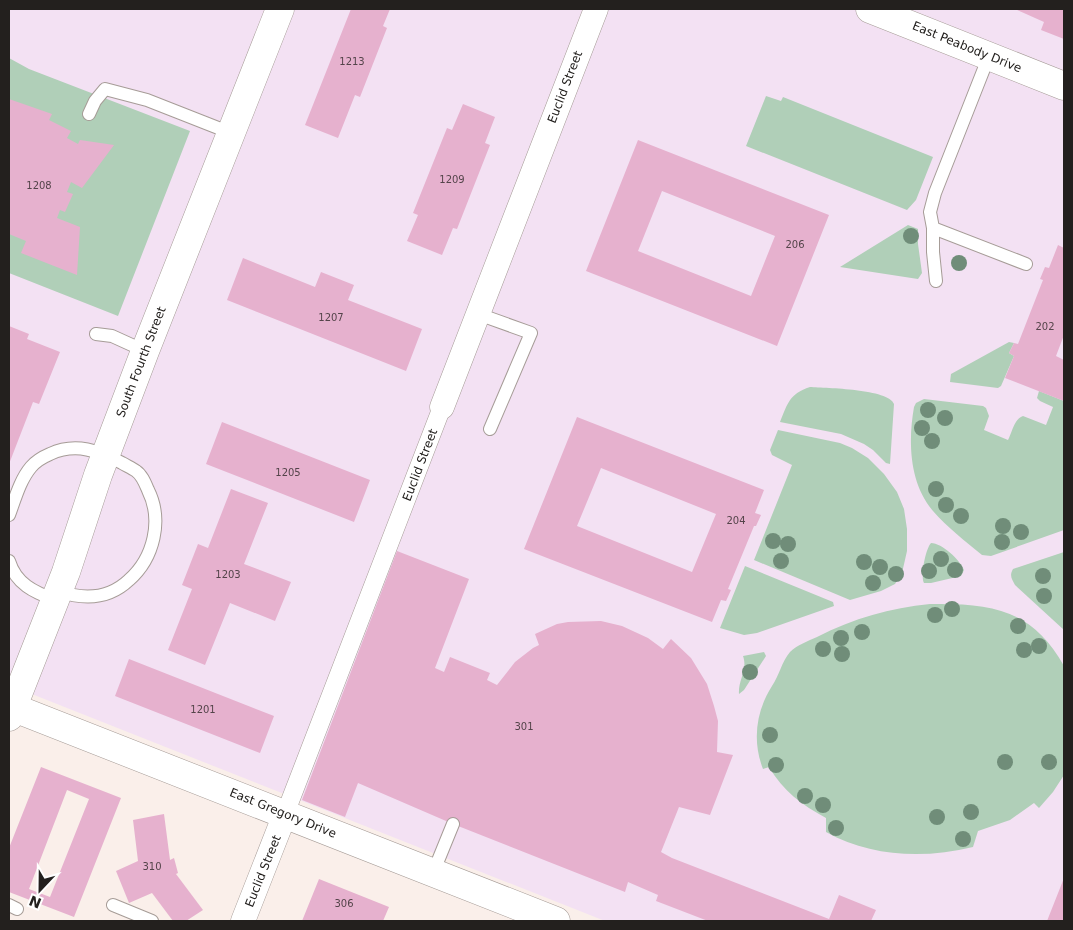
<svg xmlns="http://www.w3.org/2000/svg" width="1073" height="930" font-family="'DejaVu Sans',sans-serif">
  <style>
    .education { fill: #f3e1f3 }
    .green { fill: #b0cfb8 }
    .building { fill: #e6b1ce; fill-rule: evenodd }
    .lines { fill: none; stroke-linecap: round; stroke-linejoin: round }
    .service-casing { stroke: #a69c97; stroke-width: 14 }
    .pedestrian-casing { stroke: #a69c97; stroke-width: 19 }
    .minor-casing { stroke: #a69c97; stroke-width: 25 }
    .tertiary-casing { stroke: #a69c97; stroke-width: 29 }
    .service { stroke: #fff; stroke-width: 12 }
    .pedestrian { stroke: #fff; stroke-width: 18 }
    .minor { stroke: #fff; stroke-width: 24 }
    .tertiary { stroke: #fff; stroke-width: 28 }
    .tree { fill: #708d79 }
    .labels { text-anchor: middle; stroke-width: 4; stroke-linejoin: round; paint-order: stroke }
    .number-label { font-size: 10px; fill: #54444a }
    .street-label { font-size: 12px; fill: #23201e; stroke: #fff }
  </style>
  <rect width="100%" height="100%" fill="#faefea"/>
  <path class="education" d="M9 9H1064V921H605L9 685Z"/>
  <path class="green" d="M9 58 29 69 190 131 118 316 9 273Z
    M766 96 781 101 783 97 933 157 916 200 907 210 746 146Z
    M908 225 918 229V244L922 273 918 279 840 267Z
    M1009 342 1014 343 1009 353 1014 356 1001 386 998 388 950 382 951 374Z
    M810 387C826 388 889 389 894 404L890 464 886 463 873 450 864 444 841 434 780 422C788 403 789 394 810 387Z
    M1039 391 1064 401V530L991 556 982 555C965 541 947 527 933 511 909 483 908 441 914 407L916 403 924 399 983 406 986 408 989 416 984 430 1008 440C1012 433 1014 419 1023 416L1046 425 1053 407 1040 401 1037 398Z
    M778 430 840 443 852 448 868 458 884 474 897 492 904 509 907 529V551L902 573 895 584 881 591 850 600 754 560 792 465 772 455 770 450Z
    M931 543C942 543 960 560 964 570L961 576 931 583H924C920 576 926 548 931 543Z
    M1064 552V630L1015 585C1012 579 1009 576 1013 569Z
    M745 566 833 602 834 606 757 633 744 635 720 628Z
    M930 604C991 603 1032 609 1064 666V775L1053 792 1039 808 1034 803 1010 820 978 831 973 847C924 859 871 857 826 832V818C802 805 783 791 769 767L763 769C752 741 756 711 772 686 779 676 782 661 790 652 797 645 808 641 817 637 854 618 890 608 930 604Z
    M764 652 766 656 744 690 739 694C738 680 748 670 743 656Z"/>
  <path class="building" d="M351 9H390L383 26 387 28 360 97 355 95 338 138 305 125Z
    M1015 9H1064V39L1041 30 1044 22Z
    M9 99 52 114 49 120 71 131 67 138 78 144 80 140 114 145 82 188 71 182 67 192 73 194 65 212 60 210 57 218 80 227 77 275 21 253 26 241 9 234Z
    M463 104 495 117 485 143 490 145 457 229 453 228 442 255 407 241 418 215 413 213 447 128 452 130Z
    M638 140 829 215 777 346 586 271ZM662 191 775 236 751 296 638 251Z
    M1058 245 1064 248V335L1056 356 1064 360V401L1005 378 1014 356 1009 353 1014 343 1018 344 1043 280 1040 279 1045 267 1049 268Z
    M243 258 315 287 321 272 354 285 348 300 422 329 406 371 227 300Z
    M9 326 29 334 27 339 60 352 39 404 33 402 9 464Z
    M577 417 764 490 755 513 761 515 756 526H754L728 589 731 590 726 601 721 600 712 622 524 549ZM601 468 716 514 692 572 577 526Z
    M222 422 370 480 354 522 206 464Z
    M231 489 268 503 244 564 291 582 275 621 230 603 205 665 168 650 192 589 182 585 198 544 208 548Z
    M397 551 469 579 435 668 444 672 450 657 490 673 487 680 497 685 515 662 533 648 539 645 535 634 557 624 568 622 601 621 622 626 648 638 663 649 671 639 691 658 707 684 714 706 718 721 717 752 733 755 710 815 679 807 661 852 672 858 829 919 839 895 876 910 871 921H708L656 901 658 895 628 882 625 892 453 824 358 783 345 817 302 800Z
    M129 659 274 716 260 753 115 696Z
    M41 767 121 798 74 917 9 892V848ZM67 790 89 799 50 897 29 889Z
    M164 814 170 860 174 858 178 873 176 874 203 910 186 921H173L152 893 129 903 116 871 138 861 133 820Z
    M1064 878V921H1047Z
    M319 879 389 907 383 921H302Z"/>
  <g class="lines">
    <g class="service-casing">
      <path id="service" d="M989 56 935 193 930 212 933 228 1026 264
        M89 114 95 101 105 89 147 100 231 133
        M933 228V252L936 281
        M478 314 531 333 490 429
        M96 334 112 336 145 351
        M9 515C15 499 20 480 31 467 36 461 43 457 50 454 76 442 99 451 122 463 127 466 132 468 136 471 142 475 145 483 148 490 163 520 154 558 129 580 109 599 84 600 58 591
        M9 561C16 584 34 592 55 600
        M433 873 453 824
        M9 905 17 909
        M113 905 152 921"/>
    </g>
    <g class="pedestrian-casing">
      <path id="pedestrian" d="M285 814 442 407"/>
    </g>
    <g class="minor-casing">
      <path id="minor" d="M442 407 596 9
        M243 921 285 814"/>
    </g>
    <g class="tertiary-casing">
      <path id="tertiary" d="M870 9 1064 86
        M9 706 556 921
        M9 717 66 572 98 475 145 351 280 9"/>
    </g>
    <use href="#service" class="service"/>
    <use href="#pedestrian" class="pedestrian"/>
    <use href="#minor" class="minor"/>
    <use href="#tertiary" class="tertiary"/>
  </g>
  <g class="tree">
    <circle cx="911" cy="236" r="8"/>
    <circle cx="959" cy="263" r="8"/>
    <circle cx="928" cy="410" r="8"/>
    <circle cx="945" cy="418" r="8"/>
    <circle cx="922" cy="428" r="8"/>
    <circle cx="932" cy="441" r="8"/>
    <circle cx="936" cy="489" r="8"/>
    <circle cx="946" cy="505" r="8"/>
    <circle cx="961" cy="516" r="8"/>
    <circle cx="1003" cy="526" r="8"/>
    <circle cx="1021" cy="532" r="8"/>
    <circle cx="773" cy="541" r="8"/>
    <circle cx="1002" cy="542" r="8"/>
    <circle cx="788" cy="544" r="8"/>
    <circle cx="941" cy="559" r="8"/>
    <circle cx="781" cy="561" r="8"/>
    <circle cx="864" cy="562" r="8"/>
    <circle cx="880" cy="567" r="8"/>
    <circle cx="955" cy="570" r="8"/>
    <circle cx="929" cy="571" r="8"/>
    <circle cx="896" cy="574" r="8"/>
    <circle cx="1043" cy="576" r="8"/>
    <circle cx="873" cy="583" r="8"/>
    <circle cx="1044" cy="596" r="8"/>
    <circle cx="952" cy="609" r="8"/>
    <circle cx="935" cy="615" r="8"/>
    <circle cx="1018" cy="626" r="8"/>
    <circle cx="862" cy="632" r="8"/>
    <circle cx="841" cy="638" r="8"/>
    <circle cx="1039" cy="646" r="8"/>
    <circle cx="823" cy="649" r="8"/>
    <circle cx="1024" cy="650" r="8"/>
    <circle cx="842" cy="654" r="8"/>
    <circle cx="750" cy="672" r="8"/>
    <circle cx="770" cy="735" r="8"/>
    <circle cx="1005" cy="762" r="8"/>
    <circle cx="1049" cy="762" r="8"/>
    <circle cx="776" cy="765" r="8"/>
    <circle cx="805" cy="796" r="8"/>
    <circle cx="823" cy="805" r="8"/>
    <circle cx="971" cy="812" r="8"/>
    <circle cx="937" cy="817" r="8"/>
    <circle cx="836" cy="828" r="8"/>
    <circle cx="963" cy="839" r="8"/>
  </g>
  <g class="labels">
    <g class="number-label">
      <text x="352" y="65">1213</text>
      <text x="452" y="183">1209</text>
      <text x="39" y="189">1208</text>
      <text x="795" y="248">206</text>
      <text x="331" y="321">1207</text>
      <text x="1045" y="330">202</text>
      <text x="288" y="476">1205</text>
      <text x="736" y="524">204</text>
      <text x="228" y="578">1203</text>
      <text x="203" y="713">1201</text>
      <text x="524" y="730">301</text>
      <text x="152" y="870">310</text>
      <text x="344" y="907">306</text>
    </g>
    <g class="street-label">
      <text transform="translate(967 47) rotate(22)" y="4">East Peabody Drive</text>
      <text transform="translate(565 87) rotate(-69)" y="4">Euclid Street</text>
      <text transform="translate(141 362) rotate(-69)" y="4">South Fourth Street</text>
      <text transform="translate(420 465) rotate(-69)" y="4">Euclid Street</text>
      <text transform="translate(283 813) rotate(22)" y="4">East Gregory Drive</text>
      <text transform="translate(263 871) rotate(-68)" y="4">Euclid Street</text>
    </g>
  </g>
  <rect width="1073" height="930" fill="none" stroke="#23201e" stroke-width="20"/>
  <g transform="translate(40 890) rotate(202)" stroke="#ffffff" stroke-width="4" paint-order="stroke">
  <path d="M0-4L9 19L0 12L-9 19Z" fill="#23201e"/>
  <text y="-8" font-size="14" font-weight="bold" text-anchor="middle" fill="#23201e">N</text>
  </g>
</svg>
